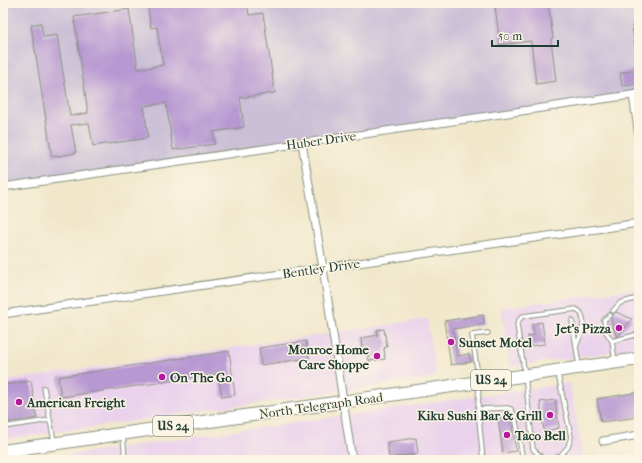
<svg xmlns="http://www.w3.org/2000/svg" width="642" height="463" font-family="'IM FELL French Canon',serif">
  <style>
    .built { fill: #ead1ec }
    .industrial { fill: #cabfd6 }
    .building { fill: #b798d2 }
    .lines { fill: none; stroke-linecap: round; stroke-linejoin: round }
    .service-casing { stroke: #889280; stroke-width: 5.5 }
    .minor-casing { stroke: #889280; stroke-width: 9 }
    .primary-casing { stroke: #889280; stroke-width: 14 }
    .service { stroke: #fff; stroke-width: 3.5 }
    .minor { stroke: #fff; stroke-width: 7 }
    .primary { stroke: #fff; stroke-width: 12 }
    .poi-dot { fill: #b5179e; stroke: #fcf5e5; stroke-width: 1.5 }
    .labels { text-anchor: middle; stroke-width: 3; stroke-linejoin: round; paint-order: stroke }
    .shield { fill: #fcf5e5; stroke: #617469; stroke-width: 1 }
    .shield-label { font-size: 12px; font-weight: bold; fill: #1f3d34 }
    .street-label { font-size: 13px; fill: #1f3d34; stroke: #fcf5e5 }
    .poi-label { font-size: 13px; font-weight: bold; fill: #1f3d34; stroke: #fcf5e5; text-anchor: start }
  </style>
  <rect width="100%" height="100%" fill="#fcf5e5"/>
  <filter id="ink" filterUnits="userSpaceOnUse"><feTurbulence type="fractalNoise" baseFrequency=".025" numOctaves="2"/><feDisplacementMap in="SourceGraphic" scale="8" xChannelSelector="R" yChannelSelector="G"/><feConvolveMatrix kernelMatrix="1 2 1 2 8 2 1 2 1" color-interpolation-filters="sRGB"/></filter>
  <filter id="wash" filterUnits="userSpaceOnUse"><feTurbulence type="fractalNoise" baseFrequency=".012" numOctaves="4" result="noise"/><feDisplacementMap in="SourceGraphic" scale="16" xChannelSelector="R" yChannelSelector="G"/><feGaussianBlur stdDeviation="0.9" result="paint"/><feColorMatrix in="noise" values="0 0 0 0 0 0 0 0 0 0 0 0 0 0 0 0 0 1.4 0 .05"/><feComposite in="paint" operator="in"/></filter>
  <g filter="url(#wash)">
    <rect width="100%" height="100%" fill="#f1e8cc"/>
    <path class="built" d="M639 288V348L510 367 501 308Z
      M427 319 436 377 3 440V381Z
      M570 383 583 460H34Z"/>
    <path class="industrial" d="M3 3H639V94L3 185Z"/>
    <g id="blocks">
      <path class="building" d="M147 3H247L249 15 263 13 275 93 240 98 244 127 213 132 215 144 173 150 166 103 144 106 148 138 93 146 89 123 71 125 76 153 52 157 31 25 41 23 43 37 57 35 70 116 88 113 74 17 129 9 138 69 163 65 157 27 151 28Z
        M518 3H548L553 38 551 39 556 81 536 84 531 41 500 45 495 6Z
        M639 25V47H635L632 26Z
        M639 70V84L622 86 620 73Z
        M616 312 632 319 618 336H616L611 319 613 316V314Z
        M483 315 484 324 453 329 457 356 469 354 471 362 451 365 444 321Z
        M542 322 545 344 530 346 528 336 534 335 532 324Z
        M384 329 387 347 384 348 385 359 369 361 367 350 362 351 361 338 378 335 377 330Z
        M306 341 309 358 261 365 259 348Z
        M229 351 235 395 222 397 218 374 61 397 58 377Z
        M31 381 37 418 3 423V385Z
        M639 392V417L601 422 597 399Z
        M555 400 559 428 544 431 540 402Z
        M511 417 516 451 503 453 498 419Z
        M416 438 418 454 389 458 387 442Z"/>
    </g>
  </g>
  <g filter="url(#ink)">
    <use href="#blocks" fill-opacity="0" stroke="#889280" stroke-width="1"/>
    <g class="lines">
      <g class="service-casing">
        <path id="service" d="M638 299 639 306
          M613 311 620 303 634 299H639
          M610 315 604 320 606 332 612 341 615 361
          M572 320 579 366
          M612 341 639 334
          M558 374 571 437 568 447 561 455 552 460 543 459 533 449 525 375 517 325 519 320 523 316 576 309C590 316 580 336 576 347
          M44 388 54 441
          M478 409 507 408 511 409 515 416 523 460
          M3 427 50 420
          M123 435 125 460
          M7 452 9 460
          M180 460H184
          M483 460 478 409 479 382 472 335 488 333"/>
      </g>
      <g class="minor-casing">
        <path id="minor" d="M633 95 639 136
          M302 143 323 268 352 460
          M3 187 610 98 639 94
          M3 314 323 268 639 223
          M603 441 639 435"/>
      </g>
      <g class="primary-casing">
        <path id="primary" d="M3 451 639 359"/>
      </g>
      <use href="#service" class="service"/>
      <use href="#minor" class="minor"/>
      <use href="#primary" class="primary"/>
    </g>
  </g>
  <g class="poi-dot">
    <circle cx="619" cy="328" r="4"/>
    <circle cx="451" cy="342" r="4"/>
    <circle cx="377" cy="356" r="4"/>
    <circle cx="162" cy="377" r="4"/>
    <circle cx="19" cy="402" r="4"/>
    <circle cx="550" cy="415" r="4"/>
    <circle cx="507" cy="435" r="4"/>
  </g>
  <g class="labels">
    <g class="shield">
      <rect x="471" y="370" width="40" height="20" rx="3"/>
      <rect x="153" y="416" width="40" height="20" rx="3"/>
    </g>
    <g class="shield-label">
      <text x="491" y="384">US 24</text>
      <text x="173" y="430">US 24</text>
    </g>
    <g class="street-label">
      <text transform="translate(321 140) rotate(-8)" y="5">Huber Drive</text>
      <text transform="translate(321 268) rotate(-8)" y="5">Bentley Drive</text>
      <text transform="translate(321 405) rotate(-8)" y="5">North Telegraph Road</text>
    </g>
    <g class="poi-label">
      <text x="611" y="333" text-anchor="end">Jet's Pizza</text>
      <text x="459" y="347">Sunset Motel</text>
      <text x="369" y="354" text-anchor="end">Monroe Home<tspan x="369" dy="15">Care Shoppe</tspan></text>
      <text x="170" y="382">On The Go</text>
      <text x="27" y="407">American Freight</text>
      <text x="542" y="420" text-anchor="end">Kiku Sushi Bar &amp; Grill</text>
      <text x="515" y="440">Taco Bell</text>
    </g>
  </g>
  <rect width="642" height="463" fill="none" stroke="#fcf5e5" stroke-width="16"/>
  <path d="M492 40v6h66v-6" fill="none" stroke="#1f3d34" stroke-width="2"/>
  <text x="498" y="40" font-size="12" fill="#1f3d34" stroke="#fcf5e5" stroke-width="3" paint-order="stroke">50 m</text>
</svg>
